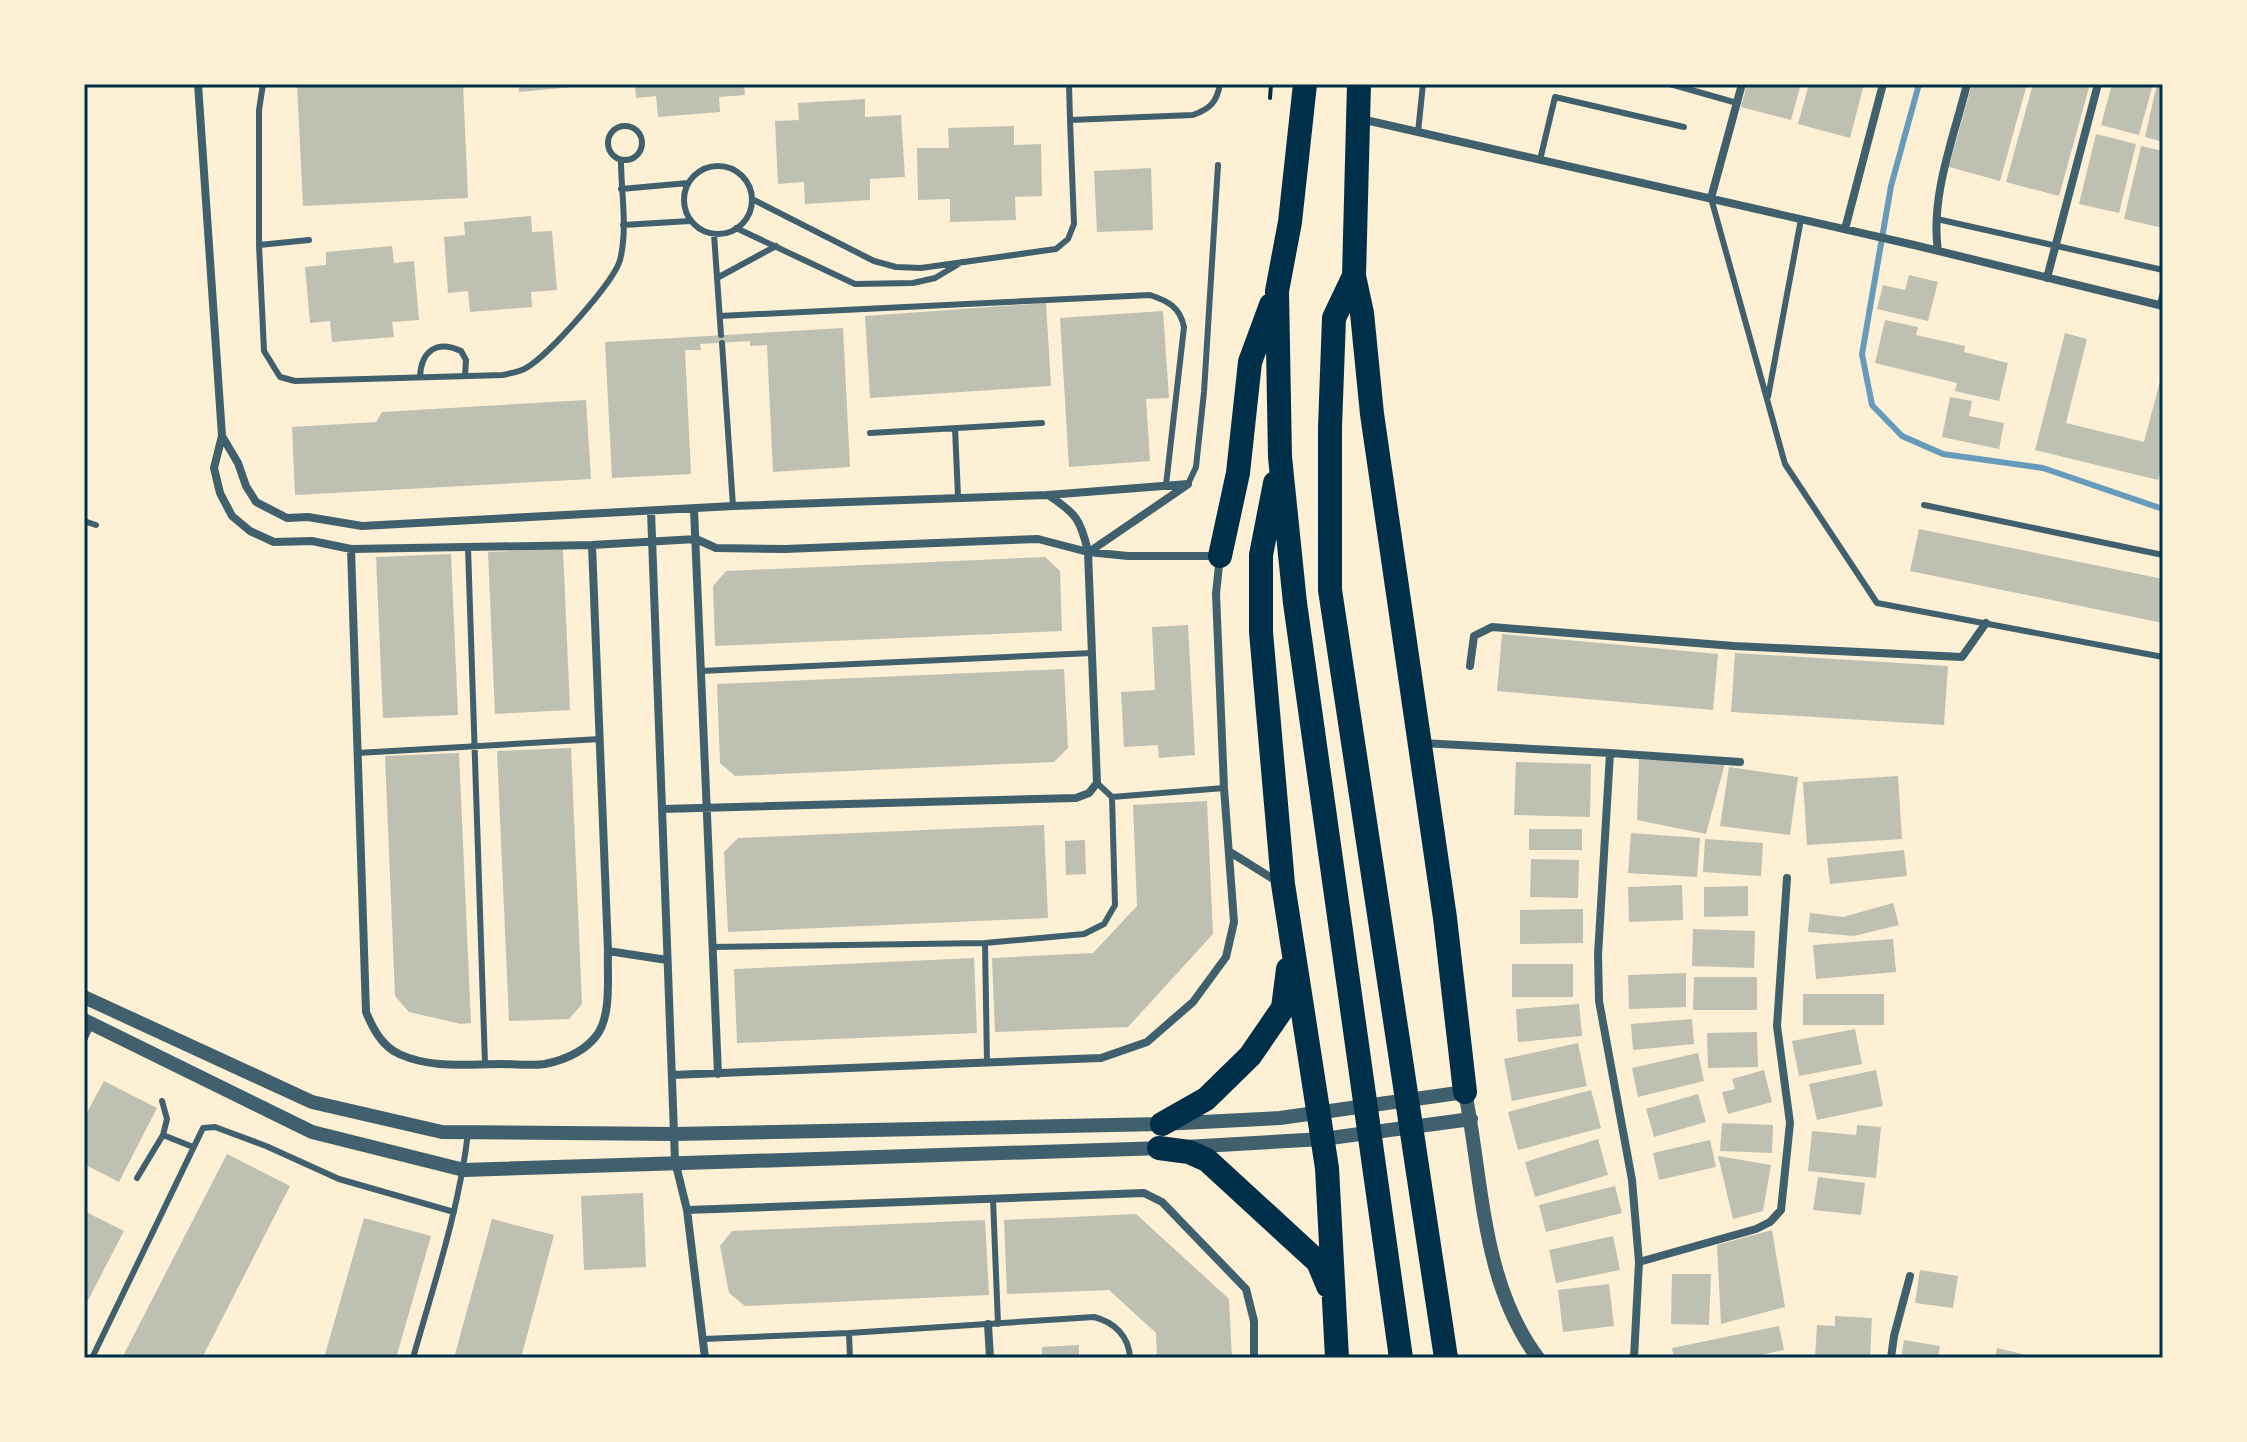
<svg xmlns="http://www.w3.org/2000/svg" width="2247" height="1442" font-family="Lato,sans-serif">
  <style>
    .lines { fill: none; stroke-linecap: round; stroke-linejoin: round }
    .stream { stroke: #669bbc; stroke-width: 6 }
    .building { fill: #bec0b2 }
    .path { stroke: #003049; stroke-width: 4 }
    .service { stroke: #3f606c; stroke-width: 6 }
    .minor { stroke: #3f606c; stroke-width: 8 }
    .tertiary { stroke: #3f606c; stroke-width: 14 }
    .motorway { stroke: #003049; stroke-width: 24 }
    .neatline { fill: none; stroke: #003049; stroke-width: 3 }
  </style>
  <rect width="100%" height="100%" fill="#fdf0d5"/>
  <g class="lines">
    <path class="stream" d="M1919 84 1891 186 1862 354 1872 405 1902 436 1943 454 2043 468 2163 509"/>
  </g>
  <path class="building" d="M297 84H463L468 198 303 206Z
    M519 84H583V86L519 92Z
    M635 84H744L745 95 719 97 720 112 658 117 656 96 636 98Z
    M1747 84H1801L1791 120 1741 107Z
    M1809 84H1864L1850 138 1798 124Z
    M1972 84H2027L2000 181 1949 167Z
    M2033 84H2090L2059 196 2006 182Z
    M2112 84H2153L2139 135 2101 125Z
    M2157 84H2163V142L2145 137Z
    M865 99V117L901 115 905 177 870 179V200L805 204 804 182 778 184 775 121 799 120 798 103Z
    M1014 126V145L1041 144 1042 196 1015 197 1016 220 950 222V199L918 200 917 148H949L948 128Z
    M2096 134 2136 144 2119 213 2079 204Z
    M2141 146 2163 151V228L2124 219Z
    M1151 168 1153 230 1097 232 1094 171Z
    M531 216 532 232 552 231 557 290 531 292 532 307 470 312 468 291 448 293 444 237 465 235 464 222Z
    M392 246 394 263 414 261 419 320 392 322 394 337 332 342 330 321 310 323 305 267 326 265V252Z
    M1909 275 1938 282 1928 321 1877 309 1883 285 1905 290Z
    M1046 303 1051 386 870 398 865 316Z
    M1163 311 1169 398 1146 399 1150 461 1069 467 1060 318Z
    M1885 320 1918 327 1916 335 1965 346 1964 352 2008 363 1999 401 1955 391 1957 383 1875 363Z
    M843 328 850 467 773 472 767 345 750 346V341L700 344 701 350H685L691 474 612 478 605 342Z
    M2065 333 2087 339 2066 423 2144 442 2163 370V462L2158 480 2035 450Z
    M1950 397 1972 401 1969 416 2004 423 1999 449 1942 437Z
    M586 400 591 479 295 495 292 427 376 422 382 412Z
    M1919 529 2163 579V623L1910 571Z
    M563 549 570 710 495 714 488 552Z
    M451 554 458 715 383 718 376 557Z
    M1045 557 1060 571 1062 631 715 646 713 586 726 571Z
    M1188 625 1195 755 1159 758 1158 745 1124 747 1121 692 1155 690 1152 627Z
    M1502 634 1718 654 1713 710 1497 691Z
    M1735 653 1948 666 1944 725 1731 712Z
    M1064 669 1068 748 1054 762 735 776 720 763 717 684Z
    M571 748 582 1004 569 1019 509 1021 497 751Z
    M459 753 471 1023 461 1024 409 1012 395 996 385 756Z
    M1639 759 1725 763 1706 834 1637 820Z
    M1516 762 1591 764 1590 817 1514 815Z
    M1729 767 1798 777 1790 835 1720 826Z
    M1898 776 1902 839 1807 845 1803 782Z
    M1207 801 1213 934 1128 1027 995 1032 992 958 1093 953 1137 906 1133 805Z
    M1044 825 1048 918 728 932 724 852 738 838Z
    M1529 829H1582V850H1529Z
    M1631 833 1700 838 1697 877 1628 873Z
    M1705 839 1763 843 1761 876 1703 872Z
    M1085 840 1086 874 1066 875 1065 841Z
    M1904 850 1907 876 1830 884 1827 858Z
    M1531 859 1579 860 1578 898 1530 897Z
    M1682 885 1683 920 1629 922 1628 887Z
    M1748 886V916L1704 917V887Z
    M1893 903 1899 925 1854 936 1808 932 1810 913 1843 917Z
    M1583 909V943L1520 944V910Z
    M1693 929 1755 931 1754 968 1692 966Z
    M1893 939 1896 972 1816 979 1813 945Z
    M974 958 977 1033 737 1043 734 969Z
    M1512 964H1573V997H1512Z
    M1686 973V1007L1629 1009 1628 975Z
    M1694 977H1757V1010H1693Z
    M1803 994H1884V1025H1803Z
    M1579 1004 1582 1036 1518 1042 1516 1009Z
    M1692 1019 1694 1044 1633 1050 1631 1024Z
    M1855 1029 1862 1064 1799 1076 1792 1041Z
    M1757 1032 1758 1067 1708 1068 1707 1033Z
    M1578 1043 1587 1086 1512 1101 1504 1059Z
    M1698 1053 1704 1081 1638 1097 1632 1068Z
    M1764 1070 1772 1102 1728 1114 1722 1092 1735 1089 1732 1079Z
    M1876 1070 1883 1106 1817 1120 1809 1084Z
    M104 1081 157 1108 119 1182 84 1164V1118Z
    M1591 1090 1601 1128 1518 1150 1508 1112Z
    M1698 1094 1706 1122 1654 1137 1646 1109Z
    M1722 1123 1773 1125 1772 1153 1720 1151Z
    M1857 1125 1881 1127 1876 1178 1808 1171 1812 1131 1856 1135Z
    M1598 1139 1608 1175 1535 1197 1525 1162Z
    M1710 1140 1716 1167 1659 1180 1653 1153Z
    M227 1154 290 1186 202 1358H122Z
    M1718 1156 1771 1165 1763 1211 1733 1219Z
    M1818 1177 1865 1183 1861 1215 1813 1210Z
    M1615 1186 1622 1213 1546 1232 1539 1205Z
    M643 1193 646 1267 584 1270 581 1196Z
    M84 1211 124 1231 84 1308Z
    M1136 1214 1229 1299 1232 1358H1157L1156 1333 1109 1290 1007 1294 1004 1220Z
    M364 1218 431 1236 396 1358H324Z
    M492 1219 554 1235 521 1358H454Z
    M985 1220 989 1295 745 1306 729 1293 720 1246 732 1231Z
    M1772 1230 1785 1307 1721 1324 1717 1245Z
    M1613 1236 1620 1270 1556 1283 1549 1250Z
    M1920 1270 1958 1276 1953 1308 1915 1303Z
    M1672 1274H1711L1709 1325 1671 1324Z
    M1609 1284 1614 1326 1563 1332 1558 1290Z
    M1835 1316 1872 1318 1870 1358H1815L1817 1325 1835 1326Z
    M1779 1326 1784 1350 1746 1358H1674L1672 1348Z
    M1904 1340 1940 1346 1938 1358H1901Z
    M1079 1345V1358H1042V1347Z
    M1997 1348 2035 1357V1358H1995Z"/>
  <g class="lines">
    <path class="path" d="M1270 98 1271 84"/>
    <path class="service" d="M263 84 259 110V245L264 351 280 377 295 381 503 375C510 373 520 372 526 368 547 357 614 282 620 260 628 229 621 192 621 161
      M1069 84 1070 120
      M1670 84 1737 103
      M608 143a17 17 0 1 1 34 0a17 17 0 1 1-34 0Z
      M1418 132 1423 84
      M1540 160 1555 97 1684 127
      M684 200a34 34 0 1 1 68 0a34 34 0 1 1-68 0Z
      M621 189 688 183
      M1711 198 1785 464 1877 603 2163 657
      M752 199 874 261 896 267 921 268 1056 249 1068 239 1074 224 1070 120 1193 115C1210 109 1217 102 1220 84
      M1937 219 2163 270
      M623 225 690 221
      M736 228 855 284 913 283 935 278 962 262
      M714 234 721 335
      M259 245 309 240
      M717 278 776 246
      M2160 305 2163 292
      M720 316 1150 295C1168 301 1180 307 1184 327L1166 485
      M722 343 733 506
      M420 377C421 352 436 339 461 351L466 360 465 376
      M1768 397 1801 219
      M955 428 958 497
      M870 433 1042 423
      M1188 484 1196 467 1204 392 1218 165
      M1924 505 2163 555
      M84 521 96 525
      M468 547 485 1064
      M701 671 1092 653
      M357 753 600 739
      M1112 797 1224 788
      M985 943 987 1062
      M712 947 985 943 1084 934 1104 924 1115 905 1112 797 1097 783
      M84 1040 92 1023
      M162 1101 167 1119 163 1135
      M137 1178 163 1135 193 1147
      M993 1199 998 1324
      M849 1333 850 1358
      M704 1339 849 1333 1094 1317C1114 1322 1129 1336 1130 1358
      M92 1358 203 1128 215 1127 266 1146 339 1179 454 1212
      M413 1358C434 1284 459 1210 468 1133"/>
    <path class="minor" d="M198 84 222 436 214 468 220 493 232 516 250 531 274 542 312 541 351 549 592 545 696 539 716 548 785 549 1038 539 1088 552 1128 556H1220L1216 594 1224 788 1234 922 1226 957 1193 1002 1147 1042 1101 1058 672 1075
      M1361 119 1914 245 2163 306
      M1711 198 1742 84
      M1845 229 1883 84
      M1938 251C1930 196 1954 137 1967 84
      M2047 278 2098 84
      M222 436 238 463 246 486 256 502 287 518 308 517 362 526 733 506 1048 495 1188 484
      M694 509 718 1074
      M651 511 675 1161 687 1210 705 1358
      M351 549 366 1012C373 1029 382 1046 399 1054 432 1069 467 1064 502 1064 516 1064 531 1066 545 1064 564 1060 585 1051 597 1035 612 1014 607 976 608 951L592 545
      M1089 552 1187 485
      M1470 666 1474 636 1492 627 1734 646 1962 657 1986 623
      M1421 743 1610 753 1740 762
      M1610 753 1598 955 1599 1001 1632 1180 1639 1262 1634 1358
      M662 809 1076 798 1089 793 1097 783 1088 552C1081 520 1076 513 1048 495
      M1230 852 1278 882
      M608 951 667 960
      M687 1210 1144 1193 1162 1202 1246 1289 1254 1321V1358
      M1639 1262 1756 1229 1770 1222 1781 1210 1790 1123 1777 1026 1787 878
      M988 1324 990 1358
      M1891 1358 1894 1336 1910 1276"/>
    <path class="tertiary" d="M84 997 312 1102 442 1132 674 1134 1162 1124 1280 1118 1465 1092C1483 1181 1481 1282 1538 1358
      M84 1020 312 1132 464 1170 1164 1148
      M1185 1147 1323 1139 1471 1119"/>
    <path class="motorway" d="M1305 84 1290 222 1277 291 1280 457 1295 603 1401 1358
      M1359 84 1354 276 1334 318 1330 427V590L1446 1358
      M1354 276 1362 313 1372 414 1445 918 1465 1092
      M1275 483 1261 555V632L1283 884 1327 1168 1337 1358
      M1220 556 1238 473 1250 362 1271 305
      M1162 1124 1206 1099 1250 1056 1283 1008 1288 969
      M1159 1148 1189 1152 1207 1160 1318 1262 1328 1286"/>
  </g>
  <rect width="2247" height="1442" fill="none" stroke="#fdf0d5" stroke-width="172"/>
  <rect x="86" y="86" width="2075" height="1270" class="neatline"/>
</svg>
